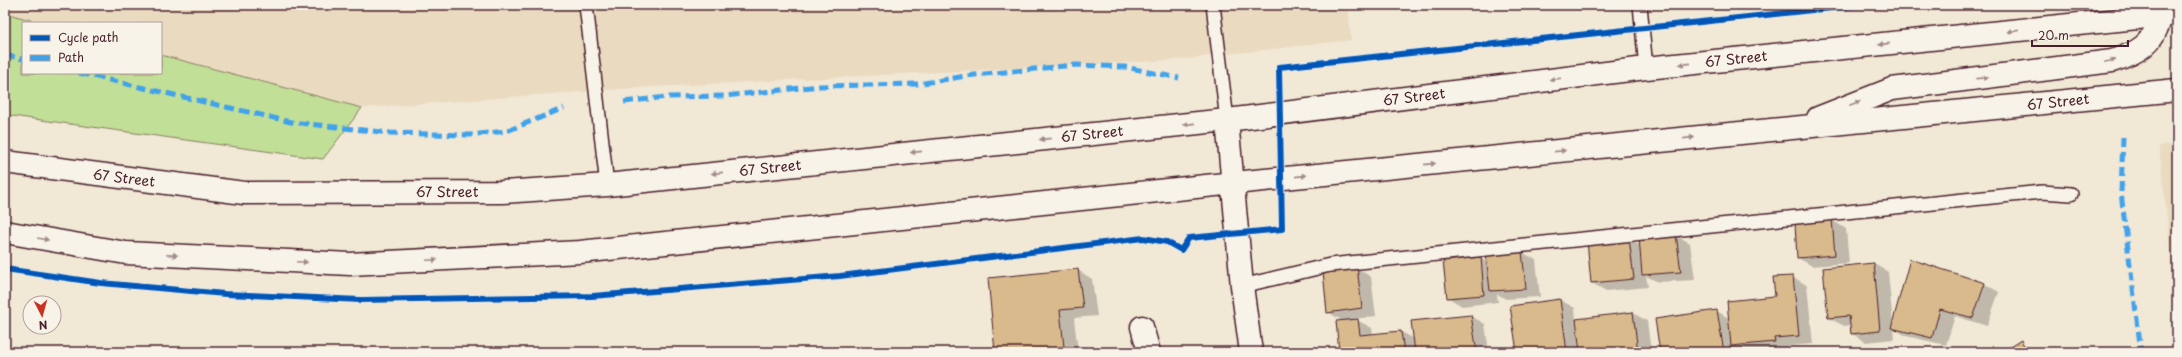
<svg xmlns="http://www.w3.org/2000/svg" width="2182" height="357" font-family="'Playpen Sans',sans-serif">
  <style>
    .built { fill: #eadac0 }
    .green { fill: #c2df97; stroke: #867f61 }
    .shadow { fill: #0003 }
    .building { fill: #d8ba8c; stroke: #4a1f2b }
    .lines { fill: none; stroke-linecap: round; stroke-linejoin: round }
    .lane-casing { stroke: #4a1f2b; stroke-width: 16 }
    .street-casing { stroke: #4a1f2b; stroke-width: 25 }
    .secondary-casing { stroke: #4a1f2b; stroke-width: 25 }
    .primary-casing { stroke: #4a1f2b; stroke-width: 25 }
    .lane { stroke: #f7f3e8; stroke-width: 13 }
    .street { stroke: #f7f3e8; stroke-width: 22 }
    .secondary { stroke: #f7f3e8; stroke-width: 22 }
    .primary { stroke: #f7f3e8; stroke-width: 22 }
    .quiet { stroke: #40a2eb; stroke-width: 5; stroke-dasharray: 10 5; stroke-linecap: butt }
    .cycleway-casing { stroke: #f7f3e8; stroke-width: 8 }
    .cycleway { stroke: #0057b8; stroke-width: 6 }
    .oneway { fill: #a0898a }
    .labels { text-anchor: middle; stroke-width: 3.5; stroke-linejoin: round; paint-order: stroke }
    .street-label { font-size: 14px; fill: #4a1f2b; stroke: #f7f3e8 }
  </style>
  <rect width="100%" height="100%" fill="#f1e8d6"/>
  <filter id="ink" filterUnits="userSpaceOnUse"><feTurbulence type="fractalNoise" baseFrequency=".025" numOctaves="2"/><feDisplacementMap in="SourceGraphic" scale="8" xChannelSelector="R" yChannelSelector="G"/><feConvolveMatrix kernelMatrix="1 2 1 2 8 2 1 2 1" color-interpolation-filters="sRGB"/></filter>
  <g filter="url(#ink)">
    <path class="built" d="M5 5H1348L1351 40 1175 60 633 88 362 108 161 55V23H41L5 13Z
      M1665 5H1724L1666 11Z
      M2177 144V310L2159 146Z"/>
    <path class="green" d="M5 13 41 23H23V73H161V55L362 108 323 159 5 115Z"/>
    <path class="shadow" d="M1832 220 1846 229 1849 263 1812 266 1798 258Z
      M1676 235 1690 243 1695 280 1658 282 1646 276 1648 287 1606 291 1592 283 1629 239 1641 246Z
      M1522 252 1536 260 1540 297 1506 299 1497 294 1498 302 1462 306 1447 297 1481 258 1488 263Z
      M1874 264 1888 272 1893 324 1985 284 1999 292 1987 326 1955 316 1946 345 1906 336 1893 328 1894 339 1866 342 1852 334 1851 325 1844 326 1829 318Z
      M1357 268 1371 277 1376 316 1355 319 1372 328 1373 335 1401 332 1415 339 1471 316 1485 324 1489 352H1340L1344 322 1328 312Z
      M1078 270 1092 279 1097 316 1074 318 1078 352H997Z
      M1792 277 1807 285 1813 344 1788 346 1789 349 1764 352H1744L1736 348 1737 352H1661L1717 311 1730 319 1776 297Z
      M1560 300 1575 308 1576 320 1633 313 1647 321 1651 352H1518L1511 307Z
      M2021 342 2036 352H2004Z"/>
    <path class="building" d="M1832 219 1835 255 1797 258 1795 223Z
      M1676 234 1681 272 1642 275 1639 237Z
      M1629 238 1634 279 1591 283 1587 241Z
      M1522 251 1526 289 1490 291 1486 254Z
      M1481 257 1484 295 1447 298 1443 261Z
      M1910 259 1985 283 1973 318 1940 309 1932 338 1891 328Z
      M1874 263 1880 331 1851 334 1849 316 1828 318 1823 268Z
      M1357 267 1362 308 1327 313 1323 271Z
      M1078 269 1083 308 1060 310 1064 347 1025 352H995L988 278Z
      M1793 276 1799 336 1774 338 1775 342 1731 346 1727 301 1775 296 1773 277Z
      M1560 299 1567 352H1517L1510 306Z
      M1717 310 1724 352H1660L1655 319Z
      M1633 312 1638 352H1580L1576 319Z
      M1471 315 1477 352H1415L1411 321Z
      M1358 319 1360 335 1401 331 1404 352H1339L1336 321Z
      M2021 340 2027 352H2002Z"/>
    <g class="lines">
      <g class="lane-casing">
        <path id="lane" d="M586 5 607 185
          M1213 5 1227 120
          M1640 5 1646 68
          M1242 286 1330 265 2042 192 2071 194"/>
      </g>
      <g class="street-casing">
        <path id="street" d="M1142 327 1149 352"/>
      </g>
      <g class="secondary-casing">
        <path id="secondary" d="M1227 120 1242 286 1251 352"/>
      </g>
      <g class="primary-casing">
        <path id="primary" d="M1818 118 1892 89 2112 61C2138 53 2154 44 2161 16
          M5 162 244 193 502 192 607 185 1227 120 1646 68 2177 14
          M5 232 126 253 350 264 580 252 1234 183 2177 90"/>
      </g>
      <use href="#lane" class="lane"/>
      <use href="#street" class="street"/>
      <use href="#secondary" class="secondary"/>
      <use href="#primary" class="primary"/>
      <path class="quiet" d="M5 55 23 59
        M79 73 291 122 390 133 470 135 507 131 564 108
        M624 102 666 97 725 96 820 86 918 84 966 76 1075 65 1125 67 1179 78
        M2123 137 2121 193 2141 352"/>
      <g class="cycleway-casing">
        <path id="cycleway" d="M5 269 101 283 225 294 361 300 592 296 840 276 1143 238 1167 242 1181 250 1189 238 1282 229 1279 67 1860 5"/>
      </g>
      <use href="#cycleway" class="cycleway"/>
    </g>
    <defs><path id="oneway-solid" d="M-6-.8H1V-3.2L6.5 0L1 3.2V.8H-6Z"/></defs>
    <g class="oneway">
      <use href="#oneway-solid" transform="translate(2013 31) rotate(174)"/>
      <use href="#oneway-solid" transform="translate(1884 44) rotate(174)"/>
      <use href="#oneway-solid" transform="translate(2110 61) rotate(-12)"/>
      <use href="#oneway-solid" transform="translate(1685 64) rotate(174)"/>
      <use href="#oneway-solid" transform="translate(1982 78) rotate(-7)"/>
      <use href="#oneway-solid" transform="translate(1555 79) rotate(173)"/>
      <use href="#oneway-solid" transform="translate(1855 103) rotate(-21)"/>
      <use href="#oneway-solid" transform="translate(1189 124) rotate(174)"/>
      <use href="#oneway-solid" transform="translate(1689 138) rotate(-6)"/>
      <use href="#oneway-solid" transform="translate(1045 139) rotate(174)"/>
      <use href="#oneway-solid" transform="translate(1560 151) rotate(-6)"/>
      <use href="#oneway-solid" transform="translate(916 152) rotate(174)"/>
      <use href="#oneway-solid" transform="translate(1430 164) rotate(-6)"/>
      <use href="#oneway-solid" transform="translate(717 173) rotate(174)"/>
      <use href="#oneway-solid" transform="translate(1301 176) rotate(-6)"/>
      <use href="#oneway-solid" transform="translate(43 239) rotate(10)"/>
      <use href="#oneway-solid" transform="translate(172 255) rotate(3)"/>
      <use href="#oneway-solid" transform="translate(432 260) rotate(-3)"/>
      <use href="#oneway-solid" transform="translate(302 262) rotate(3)"/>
    </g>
  </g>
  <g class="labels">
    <g class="street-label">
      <text transform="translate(1736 59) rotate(-6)" y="5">67 Street</text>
      <text transform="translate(1414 97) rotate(-7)" y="5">67 Street</text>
      <text transform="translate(2058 102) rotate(-6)" y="5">67 Street</text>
      <text transform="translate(1092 134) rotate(-6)" y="5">67 Street</text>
      <text transform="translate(770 168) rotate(-6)" y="5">67 Street</text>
      <text transform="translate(124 178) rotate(7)" y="5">67 Street</text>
      <text x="447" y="197">67 Street</text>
    </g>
  </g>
  <rect width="2182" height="357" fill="none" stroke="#f7f3e8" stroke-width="20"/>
  <rect x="10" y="10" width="2162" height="337" fill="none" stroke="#4a1f2b" stroke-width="1.5" filter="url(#ink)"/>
  <rect x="22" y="22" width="140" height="52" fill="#f7f3e8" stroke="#b29e9c"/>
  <rect x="30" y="35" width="20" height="6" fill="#0057b8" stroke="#b29e9c"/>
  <text x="58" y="42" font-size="12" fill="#4a1f2b">Cycle path</text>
  <rect x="30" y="55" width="20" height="6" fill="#40a2eb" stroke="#b29e9c"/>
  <text x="58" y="62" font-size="12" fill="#4a1f2b">Path</text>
  <g transform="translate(42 315) rotate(174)"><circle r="19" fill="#f7f3e8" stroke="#b29e9c"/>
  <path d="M0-3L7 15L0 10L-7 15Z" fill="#c8321e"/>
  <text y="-6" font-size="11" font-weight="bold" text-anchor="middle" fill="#4a1f2b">N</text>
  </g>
  <path d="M2032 40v6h96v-6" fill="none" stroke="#4a1f2b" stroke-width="2"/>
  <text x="2038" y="40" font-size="12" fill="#4a1f2b" stroke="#f7f3e8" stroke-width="3" paint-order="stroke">20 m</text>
</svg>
